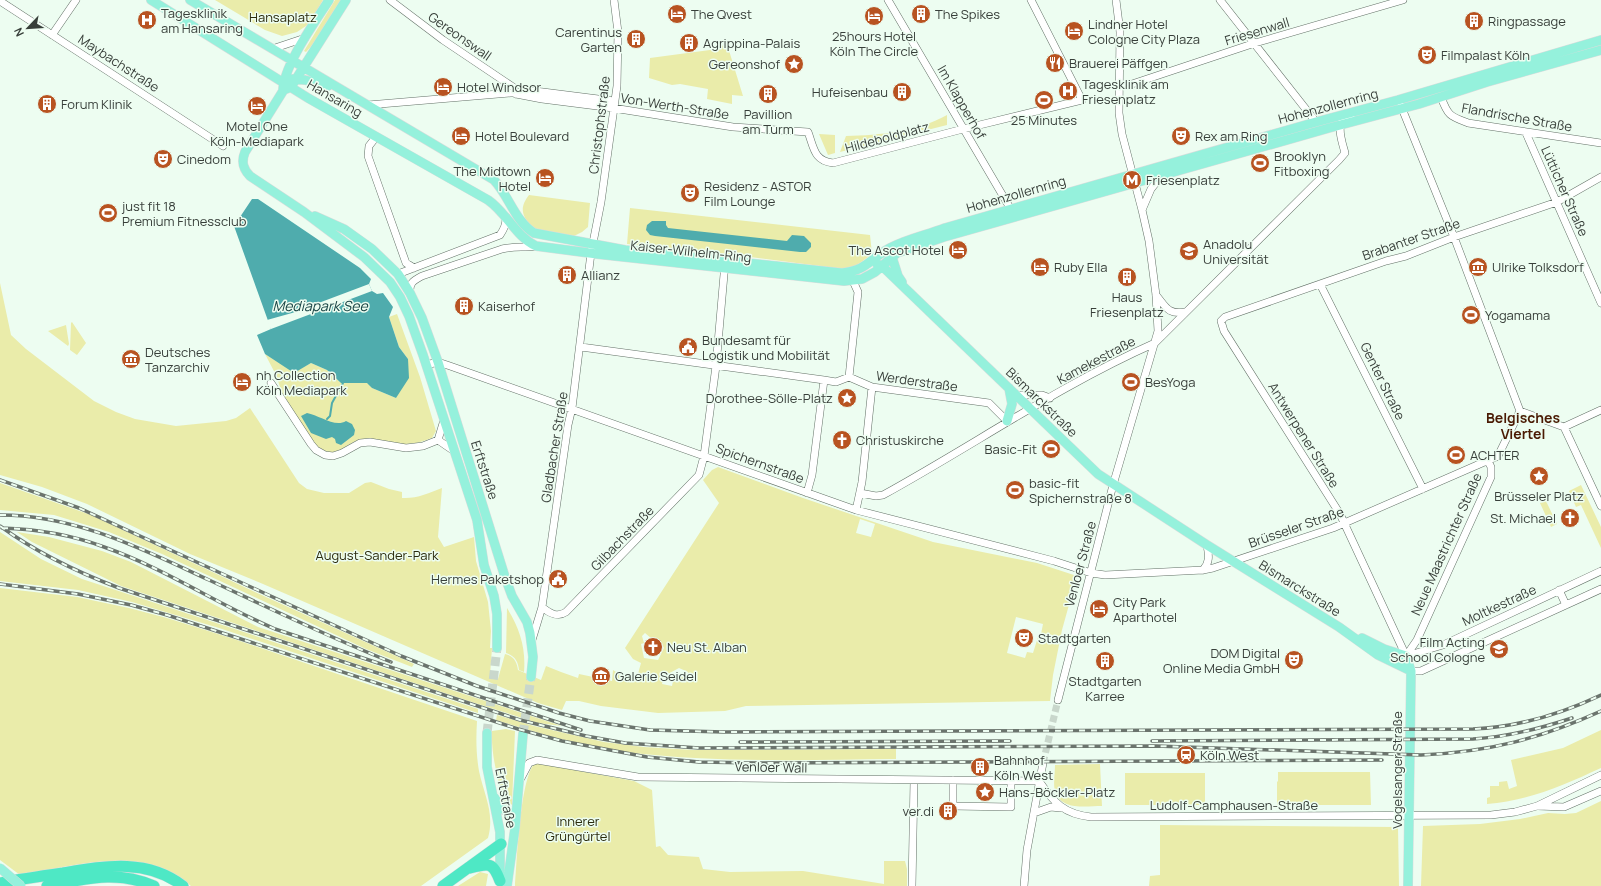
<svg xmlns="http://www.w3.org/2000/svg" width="1601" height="886" font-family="Manrope,sans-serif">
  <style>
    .green { fill: #eaecaa; fill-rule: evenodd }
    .water { fill: #4facad }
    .pier { fill: #edfdf1 }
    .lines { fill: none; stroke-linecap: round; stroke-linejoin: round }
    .stream { stroke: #4facad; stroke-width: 2 }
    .minor-tunnel { stroke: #c9d7cc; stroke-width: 7; stroke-dasharray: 7 3.5; stroke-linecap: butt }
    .major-tunnel { stroke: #c9d7cc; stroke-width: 9; stroke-dasharray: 9 4.5; stroke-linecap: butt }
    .minor-casing { stroke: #637167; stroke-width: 8 }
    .major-casing { stroke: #dbdcdc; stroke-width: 10 }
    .highway-casing { stroke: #dbdcdc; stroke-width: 12 }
    .minor { stroke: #fff; stroke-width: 7 }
    .major { stroke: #95f1dc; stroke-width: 9 }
    .highway { stroke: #4ee8c5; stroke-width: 11 }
    .rail-casing { stroke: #6b746d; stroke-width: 3.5 }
    .rail { stroke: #edfdf1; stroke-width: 2; stroke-dasharray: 6; stroke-linecap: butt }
    .major-bridge-casing { stroke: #dbdcdc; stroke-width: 10; stroke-linecap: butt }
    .major-bridge { stroke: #95f1dc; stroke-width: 9 }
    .labels { text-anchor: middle; stroke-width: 3; stroke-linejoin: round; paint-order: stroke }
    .poi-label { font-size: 13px; fill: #383f3a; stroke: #edfdf1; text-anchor: start }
    .park-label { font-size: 13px; fill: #2b2b0d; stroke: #edfdf1 }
    .street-label { font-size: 13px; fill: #383f3a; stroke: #edfdf1 }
    .water-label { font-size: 14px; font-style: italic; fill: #194444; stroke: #edfdf1 }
    .neighbourhood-label { font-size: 14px; font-weight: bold; fill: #4a1a03; stroke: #edfdf1 }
  </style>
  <rect width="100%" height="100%" fill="#edfdf1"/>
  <path class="green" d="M215 0H323L309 24 297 32 282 36 265 30Z
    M335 0H341L314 43 306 52 304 51Z
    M727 44 743 96 732 95V104L707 99 708 89 680 84 672 85 649 78 650 58 710 50Z
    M947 115V125L840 152 846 136C881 135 916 132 947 115Z
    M819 134 835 135V153L828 155Z
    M529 195 590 203 588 227 582 232 574 236 533 229C523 217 518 209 529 195Z
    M630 208 870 235 872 254 856 266 843 269 726 254 627 244Z
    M0 283 11 335 26 349 94 401 116 412 135 419 176 426 226 421 236 418 250 408 299 483 307 489 324 493H349L365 483 371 482 389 489 402 492V498C416 499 429 493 442 488L438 537 444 547 474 537 476 561 488 602 491 631 490 648H492L490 675 498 679 505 654C514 656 517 662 518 670L541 680 546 666 561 672 578 678 579 674 612 681 613 670 627 679 636 681 641 663 633 659 625 648 719 503 703 480 712 470 718 467 803 498 933 542 1037 563 1077 576 1062 630 1053 675 1050 701 746 706 725 711 658 713 601 706 579 701H566L562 710 538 703 263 584 190 554 87 504 42 487 0 475ZM860 519 875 524 871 537 856 533ZM1016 617 1043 624 1041 634H1039L1033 653 1027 652 1025 658 1007 653ZM645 633 652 639 654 638 662 644 664 648 658 660 644 658 641 644 644 643 642 636ZM679 668 688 672 687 678 681 677 673 681 672 686 662 684 663 680 660 679 661 673 666 675Z
    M397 314 420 377 436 431 432 438C424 441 415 444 405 444 390 444 377 437 362 439 344 443 337 461 316 447L282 393 276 375 265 354 294 372 311 363 327 370 341 383 367 382 372 388 396 398 408 359 399 347 389 317Z
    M72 322 86 343 77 355 70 350 71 323Z
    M66 325 69 344 68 346 48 331Z
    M0 483 91 515 255 592 414 664 412 667 366 649 162 554 109 532 54 515 0 510Z
    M1581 485 1601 527V548L1581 505 1576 507 1569 491Z
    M1546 501 1557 524 1551 527 1540 503Z
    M0 532 41 559 82 579 478 709V713L219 628 132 602 78 590 0 581Z
    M17 532 49 537 102 551 131 562 258 627 562 726 538 723 475 703 121 586 32 542Z
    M0 588 77 597 129 608 167 618 234 639 477 721C476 738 476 754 479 771 484 795 495 813 488 838L421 886H191C143 843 76 866 20 875L0 860Z
    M507 608C520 629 526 648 524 672L519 670C518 661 515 656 506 653Z
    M497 715 534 726 604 742 644 747 693 750 896 749V759C806 760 715 763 626 752 581 746 538 733 496 720Z
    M506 729 515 731 512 804 509 807 504 803C498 779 491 756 492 731Z
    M1601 730V768C1564 785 1528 801 1487 804V798L1490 797V786H1499V782L1507 781 1509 789 1517 786 1511 760 1563 748Z
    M534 764H542L634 781 652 790 656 847 660 846 668 855 699 857 703 869 730 872 803 871 884 884V861H905L907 869V886H515C517 861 520 781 534 764Z
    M1100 764 1102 806C1086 806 1061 811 1055 791 1053 784 1055 773 1055 765Z
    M1278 772H1370L1371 805H1277V782L1278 781Z
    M1125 773H1205V805H1125Z
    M1601 801V886H1421L1423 826 1480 824 1520 819 1548 813 1565 814 1576 813Z
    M1160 825 1398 827 1399 886H1149L1150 876 1160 875Z
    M480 872 488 874 486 886H458Z"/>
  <path class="water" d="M252 199H258L360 268 371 279 369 284 372 291 377 294 383 293 393 307 389 317 399 347 408 359 409 378 396 398 372 388 367 383H341L327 370 311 363 294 373 265 354 257 335 271 329 234 226Z
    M652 221H666V225L668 228 787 241 792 235 804 236 811 243V247L806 252H800L655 236 650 235 646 230 647 225Z
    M307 413C319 415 335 428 346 421L352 424 355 430 354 435 341 445 336 443 335 439 332 437 326 439 311 433 301 416Z"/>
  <path class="pier" d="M369 284 372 291 271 329 269 326 267 320 292 313Z"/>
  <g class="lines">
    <path class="stream" d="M327 419 330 416 332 403 343 383"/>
    <path class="minor-tunnel" d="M1043 763 1058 700"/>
    <path class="major-tunnel" d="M487 733 497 648
      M523 734 531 677"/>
    <g class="minor-casing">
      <path id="minor" d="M390 0 443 40 513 87 516 94
        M888 0 1013 213
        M1220 0 1316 122
        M0 1 223 146
        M52 35 76 0
        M272 49 305 38
        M1119 86H1126L1255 43 1403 0
        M516 94 542 99 613 108 733 127 808 132C814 148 814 161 833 163L963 129 1082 100 1031 0
        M1441 97C1448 116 1450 116 1468 123L1601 143
        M368 105 535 91 614 101
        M1401 106 1454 237 1520 411
        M1526 133 1601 303
        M376 137 369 146 368 156 406 263 414 268
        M1142 210 1151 189 1162 175
        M398 274 500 235C504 229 506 225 506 217
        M1320 284 1423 489
        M410 293C409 283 413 281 422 276L502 249C514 246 525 248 536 246
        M1156 295C1166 307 1168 315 1185 312
        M581 347 824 380 836 382 849 377 872 387 989 403 1007 421
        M426 365 438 362 450 366 856 510 1054 561 1091 573 1105 575 1203 570 1213 568 1333 528 1498 456 1520 411
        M849 377 858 292 853 281
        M271 383 311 444 316 450 325 455 333 456 342 453 360 443 370 442 406 448 423 446 438 440 454 451
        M1016 395H1042L1050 398
        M1520 411 1564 427 1601 506
        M1564 427 1601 410
        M438 440 444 420
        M807 493 812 475 824 380
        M860 493 876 496 883 495C974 445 1060 385 1155 343L1339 160 1345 153C1343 145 1337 129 1342 121 1344 118 1350 116 1353 113
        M856 510 862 482 872 387
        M1203 570C1210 562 1209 556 1207 545
        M1559 590 1566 605
        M542 607C549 613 557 618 566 612L699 475 704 456 716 366 725 263
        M532 640 542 607 568 425 572 408 591 253 601 202 617 86 618 32 614 0
        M1406 656 1340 514 1224 331 1221 321 1225 317 1386 261 1406 256 1454 237 1557 202 1601 177
        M1406 656 1417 640 1491 477V467L1488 461
        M1406 656 1443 645 1601 571
        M1411 671H1421L1601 589
        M1058 700 1113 485 1158 331 1156 295 1149 241 1142 210 1122 134 1119 113 1120 32 1116 0
        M521 778 529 763 537 760 638 777 1039 781
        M953 780V806L1011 807V780
        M1039 781C1054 803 1064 814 1091 817L1491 815 1515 812 1537 806 1601 775
        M1538 806 1564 807 1601 791
        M1034 813 1051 807 1060 808
        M912 886 914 781
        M1024 886 1027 850 1043 763"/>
    </g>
    <g class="major-casing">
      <path id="major" d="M151 0 308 98 488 200C507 213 515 236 536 246L597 254 844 281 862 279 875 272 897 253 944 237 1329 128 1419 104 1487 82 1601 50
        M190 0 494 180C509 196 515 221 534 233L625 250 842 273C868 270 869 259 890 248 907 239 927 235 945 228L1316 122 1398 100 1601 40
        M329 0C315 22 283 66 283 91L245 152C241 162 243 169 250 176L304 212 364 257 390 282 400 297 409 316 423 355 477 520 484 565 494 596 497 614V648
        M292 79 305 80 328 86
        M286 89 291 87 346 0
        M315 216 344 229 372 249 398 274 410 293 422 318 438 362 505 577 512 596 527 622 530 633 533 657 531 677
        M892 257 898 276 902 282
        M877 264 882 266 1098 474 1207 545 1339 627 1378 655 1411 671
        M1007 421 1012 404 1009 388
        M1362 638 1384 649 1406 656 1411 671 1408 886
        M487 733V767L500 832V881
        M494 797C500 805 506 817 516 812
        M507 886 515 828 523 734"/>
    </g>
    <g class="highway-casing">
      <path id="highway" d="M470 868C489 863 493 862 500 881
        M0 883C21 879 42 876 63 873 105 866 147 858 183 886
        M47 886C86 879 116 870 154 886
        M443 886 501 844"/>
    </g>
    <use href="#minor" class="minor"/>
    <use href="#major" class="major"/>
    <use href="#highway" class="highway"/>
    <g class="rail-casing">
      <path id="rail" d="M0 480 79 508 401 656 477 686 559 713 590 721 650 730 724 732 1473 729C1518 727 1561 714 1601 695
        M0 515C76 515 142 549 209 580 269 608 329 637 391 662
        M0 526C37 553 77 572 119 588L520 720 586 736 625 743 699 748 1156 746 1421 755C1489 752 1539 739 1601 711
        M2 528C37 529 72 535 104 547 164 568 217 604 275 629L581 730
        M0 584 78 594 131 605 167 615 518 729 562 741 647 757 699 762 758 763 1382 760
        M1152 741 1473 739C1507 737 1539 729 1572 718
        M740 742 1010 741"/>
    </g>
    <use href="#rail" class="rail"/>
    <g class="major-bridge-casing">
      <path id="major-bridge" d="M0 868 21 886"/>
    </g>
    <use href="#major-bridge" class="major-bridge"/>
  </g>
  <defs>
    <g id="hotel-disc" transform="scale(1)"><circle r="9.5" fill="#b85321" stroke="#edfdf1"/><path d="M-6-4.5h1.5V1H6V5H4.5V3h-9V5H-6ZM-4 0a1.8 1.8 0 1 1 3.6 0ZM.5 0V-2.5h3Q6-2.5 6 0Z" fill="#fff"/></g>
    <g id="building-disc" transform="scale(1)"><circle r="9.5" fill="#b85321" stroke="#edfdf1"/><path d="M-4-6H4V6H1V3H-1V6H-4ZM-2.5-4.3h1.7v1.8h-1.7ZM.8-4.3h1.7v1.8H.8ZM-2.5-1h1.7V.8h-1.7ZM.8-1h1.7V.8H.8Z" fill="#fff"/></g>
    <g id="hospital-disc" transform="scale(1)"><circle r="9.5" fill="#b85321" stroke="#edfdf1"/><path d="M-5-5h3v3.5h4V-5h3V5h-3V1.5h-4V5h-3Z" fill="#fff"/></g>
    <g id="theatre-disc" transform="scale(1)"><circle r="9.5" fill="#b85321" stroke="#edfdf1"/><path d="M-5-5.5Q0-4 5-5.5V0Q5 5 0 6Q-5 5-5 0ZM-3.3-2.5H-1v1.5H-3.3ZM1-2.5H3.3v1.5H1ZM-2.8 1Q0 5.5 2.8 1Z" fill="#fff"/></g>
    <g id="restaurant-disc" transform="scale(1)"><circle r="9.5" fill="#b85321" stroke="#edfdf1"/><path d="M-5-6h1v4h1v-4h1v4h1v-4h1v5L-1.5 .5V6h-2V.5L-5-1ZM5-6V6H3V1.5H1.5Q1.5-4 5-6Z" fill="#fff"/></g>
    <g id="sight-disc" transform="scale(1)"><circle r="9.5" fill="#b85321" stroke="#edfdf1"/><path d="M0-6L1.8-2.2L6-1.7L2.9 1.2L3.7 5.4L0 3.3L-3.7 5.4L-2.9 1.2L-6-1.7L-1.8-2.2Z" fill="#fff"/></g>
    <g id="stadium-disc" transform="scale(1)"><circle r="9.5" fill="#b85321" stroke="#edfdf1"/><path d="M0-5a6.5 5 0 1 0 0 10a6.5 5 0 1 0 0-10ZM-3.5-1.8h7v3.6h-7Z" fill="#fff"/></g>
    <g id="metro-disc" transform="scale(1)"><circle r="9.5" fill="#b85321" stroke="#edfdf1"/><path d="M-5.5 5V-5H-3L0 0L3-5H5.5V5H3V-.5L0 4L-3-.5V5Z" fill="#fff"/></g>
    <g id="university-disc" transform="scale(1)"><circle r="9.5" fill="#b85321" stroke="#edfdf1"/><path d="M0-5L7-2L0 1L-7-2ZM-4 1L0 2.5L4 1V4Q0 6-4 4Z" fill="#fff"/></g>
    <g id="museum-disc" transform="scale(1)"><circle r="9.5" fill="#b85321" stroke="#edfdf1"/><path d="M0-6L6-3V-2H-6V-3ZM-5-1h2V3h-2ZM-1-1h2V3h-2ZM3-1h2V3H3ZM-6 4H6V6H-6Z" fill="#fff"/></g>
    <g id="civic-disc" transform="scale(1)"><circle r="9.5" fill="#b85321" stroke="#edfdf1"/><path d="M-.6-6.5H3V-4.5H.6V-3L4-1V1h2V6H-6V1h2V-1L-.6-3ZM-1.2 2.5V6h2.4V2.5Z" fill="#fff"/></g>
    <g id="church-disc" transform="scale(1)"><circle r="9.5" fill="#b85321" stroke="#edfdf1"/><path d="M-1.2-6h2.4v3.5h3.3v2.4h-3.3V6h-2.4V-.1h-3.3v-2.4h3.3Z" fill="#fff"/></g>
    <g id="station-disc" transform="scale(1)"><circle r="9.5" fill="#b85321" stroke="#edfdf1"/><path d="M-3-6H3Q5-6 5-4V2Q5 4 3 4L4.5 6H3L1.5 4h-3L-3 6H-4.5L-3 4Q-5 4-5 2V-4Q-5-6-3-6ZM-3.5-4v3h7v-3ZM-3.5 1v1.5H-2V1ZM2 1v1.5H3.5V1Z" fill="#fff"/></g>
  </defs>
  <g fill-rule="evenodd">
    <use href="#hotel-disc" x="677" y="14"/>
    <use href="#building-disc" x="921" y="14"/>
    <use href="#hotel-disc" x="874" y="16"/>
    <use href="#hospital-disc" x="147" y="20"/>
    <use href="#building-disc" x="1474" y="21"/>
    <use href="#hotel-disc" x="1074" y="31"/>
    <use href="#building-disc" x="636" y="39"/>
    <use href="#building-disc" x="689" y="43"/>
    <use href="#theatre-disc" x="1427" y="55"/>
    <use href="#restaurant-disc" x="1055" y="63"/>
    <use href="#sight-disc" x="794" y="64"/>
    <use href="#hotel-disc" x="443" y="87"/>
    <use href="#hospital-disc" x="1068" y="91"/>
    <use href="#building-disc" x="902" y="92"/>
    <use href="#building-disc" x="768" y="94"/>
    <use href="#stadium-disc" x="1044" y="100"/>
    <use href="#building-disc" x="47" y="104"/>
    <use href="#hotel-disc" x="257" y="106"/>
    <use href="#hotel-disc" x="461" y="136"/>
    <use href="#theatre-disc" x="1181" y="136"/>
    <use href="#theatre-disc" x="163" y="159"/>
    <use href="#stadium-disc" x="1260" y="163"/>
    <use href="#hotel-disc" x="545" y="178"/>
    <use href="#metro-disc" x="1132" y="180"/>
    <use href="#theatre-disc" x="690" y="193"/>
    <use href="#stadium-disc" x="108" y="213"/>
    <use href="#hotel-disc" x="958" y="250"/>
    <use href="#university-disc" x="1189" y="251"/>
    <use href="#hotel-disc" x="1040" y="267"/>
    <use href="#museum-disc" x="1478" y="267"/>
    <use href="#building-disc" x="567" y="275"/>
    <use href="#building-disc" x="1127" y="277"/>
    <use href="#building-disc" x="464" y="306"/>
    <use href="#stadium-disc" x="1471" y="315"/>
    <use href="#civic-disc" x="688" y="347"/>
    <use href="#museum-disc" x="131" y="359"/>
    <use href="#hotel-disc" x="242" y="382"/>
    <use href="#stadium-disc" x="1131" y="382"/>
    <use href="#sight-disc" x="847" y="398"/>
    <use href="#church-disc" x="842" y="440"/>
    <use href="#stadium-disc" x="1051" y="449"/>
    <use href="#stadium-disc" x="1456" y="455"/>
    <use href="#sight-disc" x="1539" y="476"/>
    <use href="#stadium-disc" x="1015" y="490"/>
    <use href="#church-disc" x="1570" y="518"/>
    <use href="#civic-disc" x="558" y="579"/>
    <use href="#hotel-disc" x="1099" y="609"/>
    <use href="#theatre-disc" x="1024" y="638"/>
    <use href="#church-disc" x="653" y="647"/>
    <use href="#university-disc" x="1499" y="649"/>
    <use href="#theatre-disc" x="1294" y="660"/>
    <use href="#building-disc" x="1105" y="661"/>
    <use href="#museum-disc" x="601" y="676"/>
    <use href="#station-disc" x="1186" y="755"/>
    <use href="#building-disc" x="980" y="767"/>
    <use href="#sight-disc" x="985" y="792"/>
    <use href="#building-disc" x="948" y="811"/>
  </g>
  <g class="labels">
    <g class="poi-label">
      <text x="161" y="18">Tagesklinik<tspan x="161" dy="15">am Hansaring</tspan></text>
      <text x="691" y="19">The Qvest</text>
      <text x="935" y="19">The Spikes</text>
      <text x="1488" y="26">Ringpassage</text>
      <text x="1088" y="29">Lindner Hotel<tspan x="1088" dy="15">Cologne City Plaza</tspan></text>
      <text x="622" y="37" text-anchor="end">Carentinus<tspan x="622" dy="15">Garten</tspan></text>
      <text x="874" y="41" text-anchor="middle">25hours Hotel<tspan x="874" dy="15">Köln The Circle</tspan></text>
      <text x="703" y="48">Agrippina-Palais</text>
      <text x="1441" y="60">Filmpalast Köln</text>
      <text x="1069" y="68">Brauerei Päffgen</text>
      <text x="780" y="69" text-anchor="end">Gereonshof</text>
      <text x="1082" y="89">Tagesklinik am<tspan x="1082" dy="15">Friesenplatz</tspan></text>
      <text x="457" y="92">Hotel Windsor</text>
      <text x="888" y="97" text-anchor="end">Hufeisenbau</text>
      <text x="61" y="109">Forum Klinik</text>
      <text x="768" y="119" text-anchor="middle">Pavillion<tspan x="768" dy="15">am Turm</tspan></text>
      <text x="1044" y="125" text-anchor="middle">25 Minutes</text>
      <text x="257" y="131" text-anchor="middle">Motel One<tspan x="257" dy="15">Köln-Mediapark</tspan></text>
      <text x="475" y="141">Hotel Boulevard</text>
      <text x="1195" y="141">Rex am Ring</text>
      <text x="1274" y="161">Brooklyn<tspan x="1274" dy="15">Fitboxing</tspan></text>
      <text x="177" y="164">Cinedom</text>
      <text x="531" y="176" text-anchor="end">The Midtown<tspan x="531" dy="15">Hotel</tspan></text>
      <text x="1146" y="185">Friesenplatz</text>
      <text x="704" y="191">Residenz - ASTOR<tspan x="704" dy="15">Film Lounge</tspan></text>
      <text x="122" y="211">just fit 18<tspan x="122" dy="15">Premium Fitnessclub</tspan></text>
      <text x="1203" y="249">Anadolu<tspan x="1203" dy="15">Universität</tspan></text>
      <text x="944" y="255" text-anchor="end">The Ascot Hotel</text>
      <text x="1054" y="272">Ruby Ella</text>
      <text x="1492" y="272">Ulrike Tolksdorf</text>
      <text x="581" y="280">Allianz</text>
      <text x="1127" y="302" text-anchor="middle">Haus<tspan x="1127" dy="15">Friesenplatz</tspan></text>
      <text x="478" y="311">Kaiserhof</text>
      <text x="1485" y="320">Yogamama</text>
      <text x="702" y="345">Bundesamt für<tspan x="702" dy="15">Logistik und Mobilität</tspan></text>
      <text x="145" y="357">Deutsches<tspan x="145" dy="15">Tanzarchiv</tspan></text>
      <text x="256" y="380">nh Collection<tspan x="256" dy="15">Köln Mediapark</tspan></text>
      <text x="1145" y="387">BesYoga</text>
      <text x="833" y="403" text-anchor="end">Dorothee-Sölle-Platz</text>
      <text x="856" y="445">Christuskirche</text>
      <text x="1037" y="454" text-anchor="end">Basic-Fit</text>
      <text x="1470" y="460">ACHTER</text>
      <text x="1029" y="488">basic-fit<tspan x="1029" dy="15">Spichernstraße 8</tspan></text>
      <text x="1539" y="501" text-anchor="middle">Brüsseler Platz</text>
      <text x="1556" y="523" text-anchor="end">St. Michael</text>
      <text x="544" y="584" text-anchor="end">Hermes Paketshop</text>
      <text x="1113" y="607">City Park<tspan x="1113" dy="15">Aparthotel</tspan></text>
      <text x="1038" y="643">Stadtgarten</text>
      <text x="1485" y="647" text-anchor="end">Film Acting<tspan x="1485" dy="15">School Cologne</tspan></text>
      <text x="667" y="652">Neu St. Alban</text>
      <text x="1280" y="658" text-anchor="end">DOM Digital<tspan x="1280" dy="15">Online Media GmbH</tspan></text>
      <text x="615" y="681">Galerie Seidel</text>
      <text x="1105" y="686" text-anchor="middle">Stadtgarten<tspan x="1105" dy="15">Karree</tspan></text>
      <text x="1200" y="760">Köln West</text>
      <text x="994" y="765">Bahnhof<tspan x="994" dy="15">Köln West</tspan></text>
      <text x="999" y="797">Hans-Böckler-Platz</text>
      <text x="934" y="816" text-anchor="end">ver.di</text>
    </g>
    <g class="park-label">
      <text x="283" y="22">Hansaplatz</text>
      <text x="377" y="560">August-Sander-Park</text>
      <text x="578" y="826">Innerer<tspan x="578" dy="15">Grüngürtel</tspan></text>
    </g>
    <g class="street-label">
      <text transform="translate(1257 31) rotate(-17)" y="5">Friesenwall</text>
      <text transform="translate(460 36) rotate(35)" y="5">Gereonswall</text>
      <text transform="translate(119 63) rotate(33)" y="5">Maybachstraße</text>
      <text transform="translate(335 98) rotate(30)" y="5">Hansaring</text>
      <text transform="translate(962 102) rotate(60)" y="5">Im Klapperhof</text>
      <text transform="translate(675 106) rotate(9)" y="5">Von-Werth-Straße</text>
      <text transform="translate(1328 106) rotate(-15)" y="5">Hohenzollernring</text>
      <text transform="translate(1517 117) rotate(10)" y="5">Flandrische Straße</text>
      <text transform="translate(599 125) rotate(-83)" y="5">Christophstraße</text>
      <text transform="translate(887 137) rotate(-15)" y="5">Hildeboldplatz</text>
      <text transform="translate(1565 191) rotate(66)" y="5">Lütticher Straße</text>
      <text transform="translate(1016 194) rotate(-16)" y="5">Hohenzollernring</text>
      <text transform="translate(1411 239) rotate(-19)" y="5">Brabanter Straße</text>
      <text transform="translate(691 251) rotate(6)" y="5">Kaiser-Wilhelm-Ring</text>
      <text transform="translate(1096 360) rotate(-28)" y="5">Kamekestraße</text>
      <text transform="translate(917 381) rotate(8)" y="5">Werderstraße</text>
      <text transform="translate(1383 381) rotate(64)" y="5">Genter Straße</text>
      <text transform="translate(1042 402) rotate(44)" y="5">Bismarckstraße</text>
      <text transform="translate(1304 435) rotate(58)" y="5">Antwerpener Straße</text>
      <text transform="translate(554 447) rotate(-81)" y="5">Gladbacher Straße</text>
      <text transform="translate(760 463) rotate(20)" y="5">Spichernstraße</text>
      <text transform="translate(485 470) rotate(72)" y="5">Erftstraße</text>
      <text transform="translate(1296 527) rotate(-19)" y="5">Brüsseler Straße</text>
      <text transform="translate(622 538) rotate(-46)" y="5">Gilbachstraße</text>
      <text transform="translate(1446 544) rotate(-66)" y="5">Neue Maastrichter Straße</text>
      <text transform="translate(1080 564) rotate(-75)" y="5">Venloer Straße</text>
      <text transform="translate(1300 588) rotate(32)" y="5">Bismarckstraße</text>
      <text transform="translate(1499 605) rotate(-25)" y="5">Moltkestraße</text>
      <text transform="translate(771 767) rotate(1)" y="5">Venloer Wall</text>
      <text transform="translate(1397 770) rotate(-90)" y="5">Vogelsanger Straße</text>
      <text transform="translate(506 798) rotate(79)" y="5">Erftstraße</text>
      <text x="1234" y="810">Ludolf-Camphausen-Straße</text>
    </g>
    <g class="water-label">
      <text x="320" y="311">Mediapark See</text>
    </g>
    <g class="neighbourhood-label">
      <text x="1523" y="423">Belgisches<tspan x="1523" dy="16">Viertel</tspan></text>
    </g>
  </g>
  <g transform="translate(28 28) rotate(245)" stroke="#edfdf1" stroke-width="3" paint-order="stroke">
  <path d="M0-3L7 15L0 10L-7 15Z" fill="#383f3a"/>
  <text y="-6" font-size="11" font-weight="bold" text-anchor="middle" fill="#383f3a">N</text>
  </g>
</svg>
